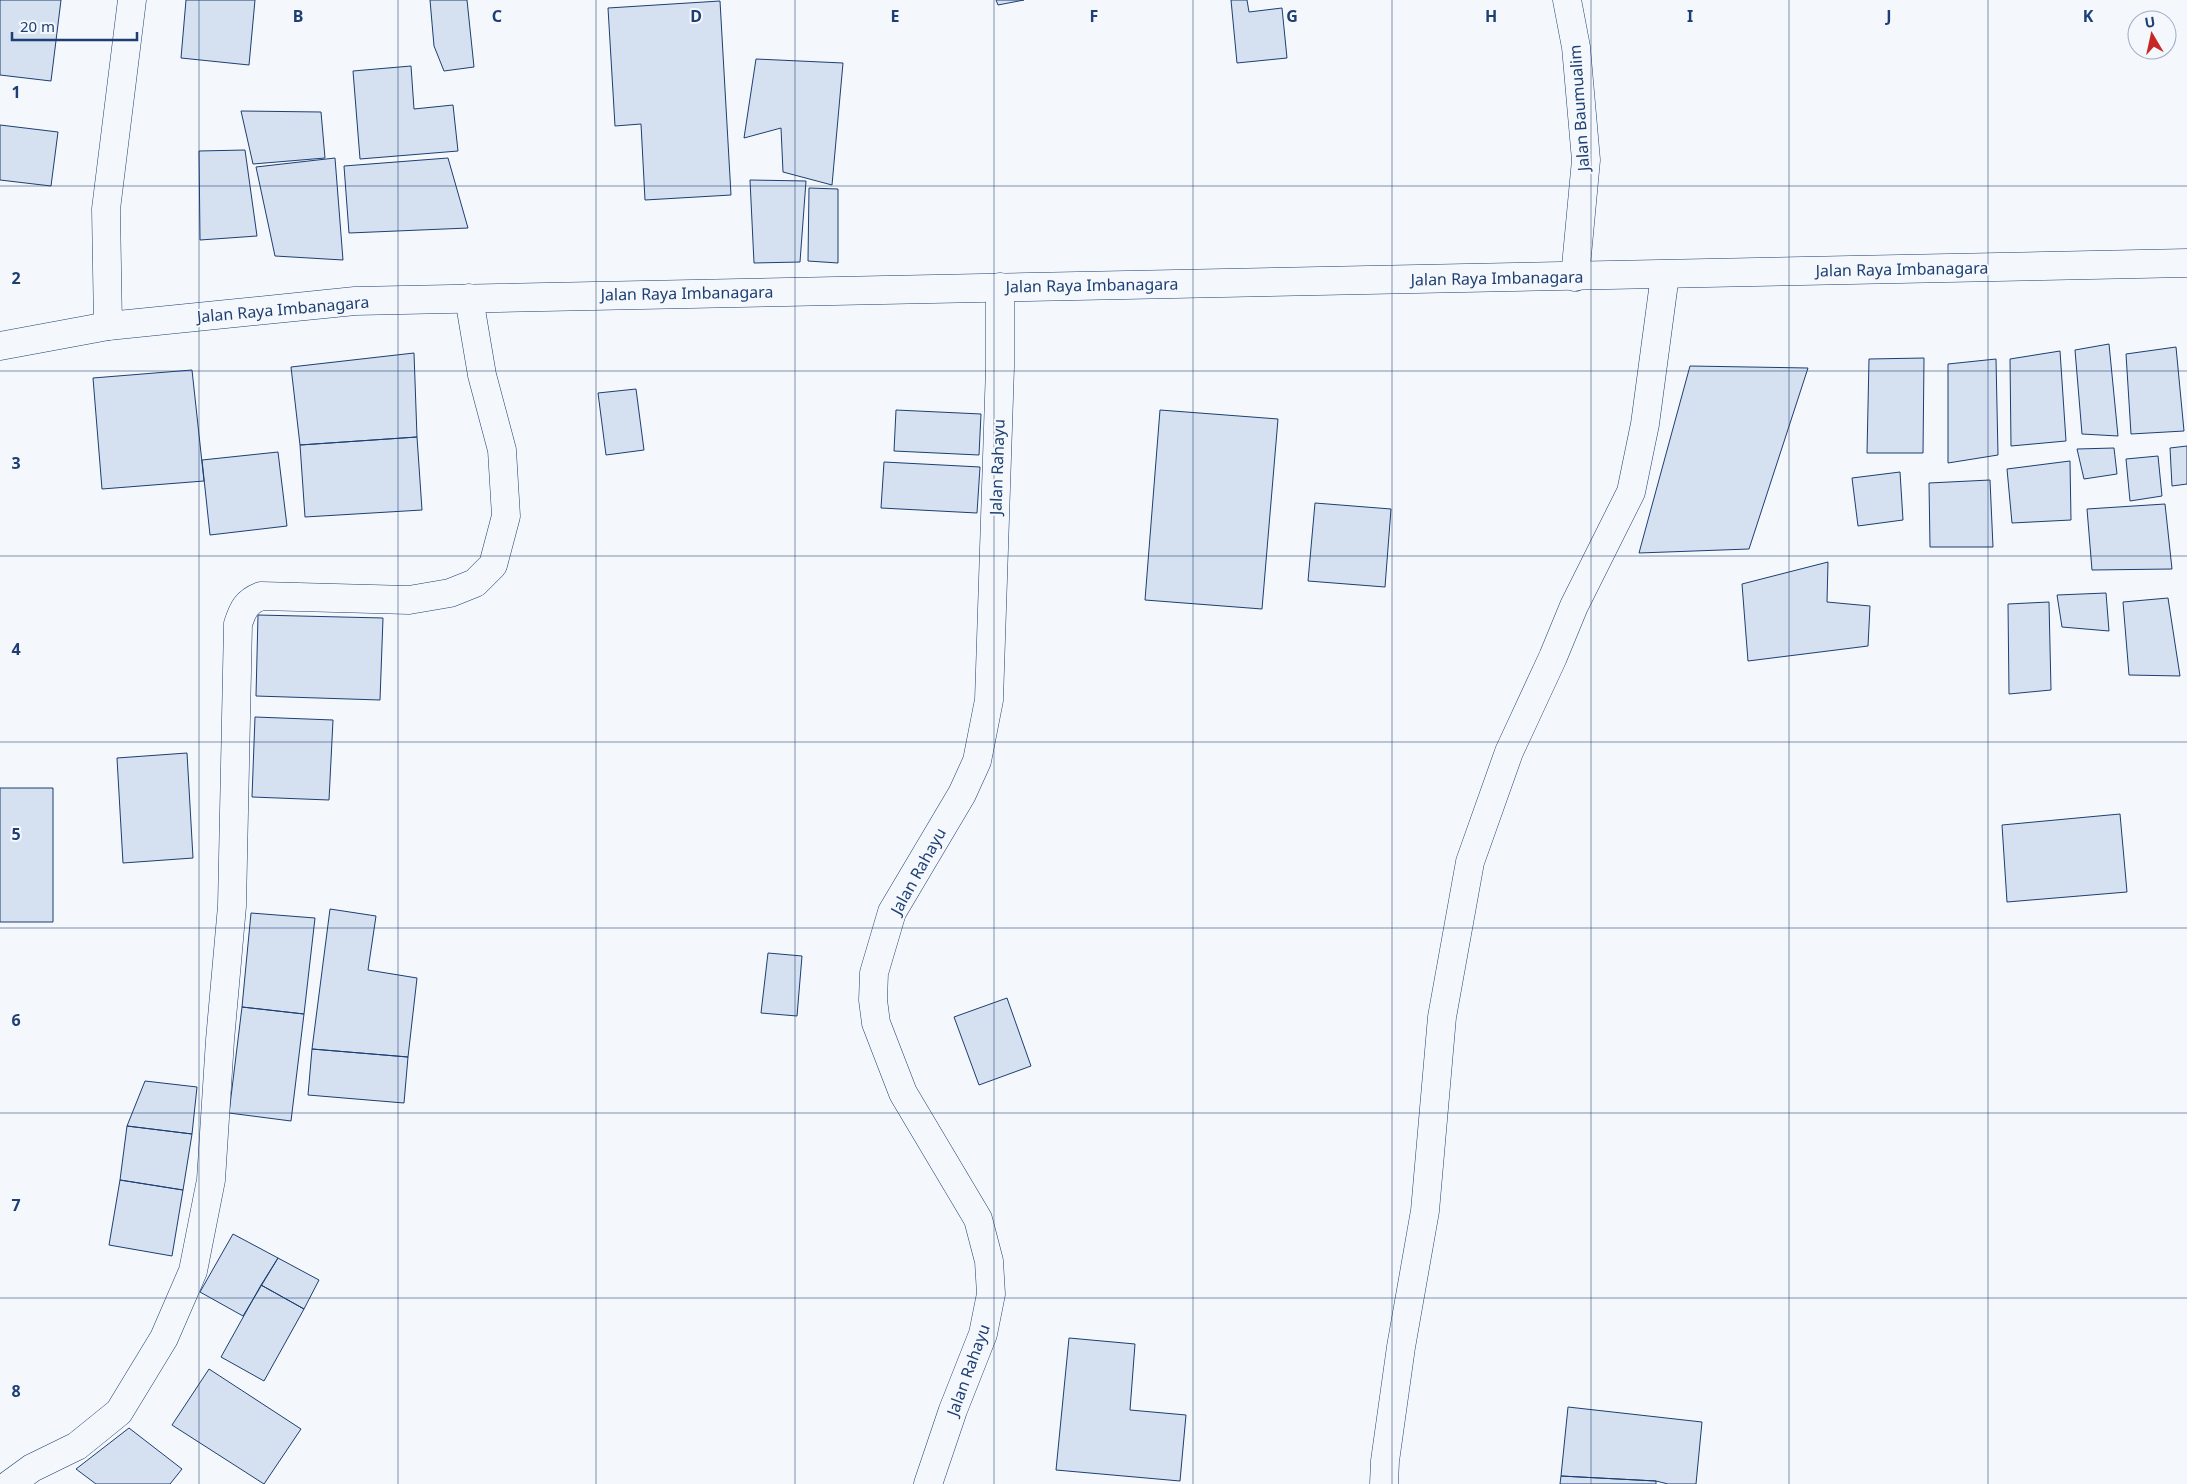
<svg xmlns="http://www.w3.org/2000/svg" width="2187" height="1484" font-family="'Noto Sans',sans-serif">
  <style>
    .building { fill: #d5e0f0; stroke: #1d3f73 }
    .lines { fill: none; stroke-linecap: round; stroke-linejoin: round }
    .street-casing { stroke: #1d3f73; stroke-width: 29 }
    .highway-casing { stroke: #1d3f73; stroke-width: 29 }
    .street { stroke: #f4f7fb; stroke-width: 28 }
    .highway { stroke: #f4f7fb; stroke-width: 28 }
    .grid { fill: none; stroke: #1d3f73; stroke-width: 1; stroke-opacity: 0.55 }
    .labels { text-anchor: middle; stroke-width: 4; stroke-linejoin: round; paint-order: stroke }
    .street-label { font-size: 16px; fill: #1d3f73; stroke: #f4f7fb }
    .grid-label { font-size: 16px; text-anchor: middle; font-weight: bold; fill: #1d3f73; stroke: #f4f7fb; stroke-width: 4; stroke-linejoin: round; paint-order: stroke }
  </style>
  <rect width="100%" height="100%" fill="#f4f7fb"/>
  <path class="building" d="M0 0H61L51 81 0 75Z
    M186 0H255L249 65 181 58Z
    M430 0H467L474 67 444 71 434 46Z
    M996 0H1024L998 5Z
    M1231 0H1247L1249 12 1282 8 1287 58 1237 63Z
    M720 1 731 195 645 200 641 124 615 126 608 8Z
    M756 59 843 63 832 185 783 172 781 128 744 138Z
    M411 66 414 109 453 105 458 151 360 159 353 71Z
    M241 111 321 112 325 158 253 164Z
    M0 125 58 132 51 186 0 180Z
    M245 150 257 236 200 240 199 151Z
    M335 158 343 260 275 256 256 167Z
    M448 158 468 228 349 233 344 166Z
    M750 180 806 181 800 262 754 263Z
    M809 188 838 189V263L808 261Z
    M2109 344 2118 436 2082 434 2075 350Z
    M2176 347 2184 431 2131 434 2126 354Z
    M2060 351 2066 441 2011 446 2010 359Z
    M414 353 417 437 300 445 291 367Z
    M1924 358 1923 453H1867L1869 359Z
    M1996 359 1998 455 1948 463V364Z
    M1690 366 1808 368 1749 549 1639 553Z
    M192 370 204 481 102 489 93 378Z
    M636 389 644 450 606 455 598 393Z
    M896 410 981 414 979 455 894 451Z
    M1160 410 1278 419 1262 609 1145 600Z
    M417 437 422 510 305 517 300 445Z
    M2187 446V484L2172 486 2170 448Z
    M2114 448 2117 474 2084 479 2077 449Z
    M278 452 287 526 210 535 202 460Z
    M2158 456 2162 496 2130 501 2126 459Z
    M2070 461 2071 520 2012 523 2007 469Z
    M884 462 980 467 977 513 881 508Z
    M1900 472 1903 520 1858 526 1852 478Z
    M1990 480 1993 547H1930L1929 483Z
    M1315 503 1391 509 1385 587 1308 581Z
    M2165 504 2172 569 2092 570 2087 509Z
    M1828 562 1827 602 1870 606 1868 646 1748 661 1742 584Z
    M2106 593 2109 631 2062 627 2057 595Z
    M2168 598 2180 676 2129 675 2123 602Z
    M2049 602 2051 690 2009 694 2008 604Z
    M258 615 383 618 380 700 256 696Z
    M255 717 333 720 329 800 252 797Z
    M187 753 193 858 123 863 117 758Z
    M0 788H53V922H0Z
    M2120 814 2127 892 2007 902 2002 825Z
    M330 909 376 916 368 970 417 978 408 1057 312 1049Z
    M251 913 315 918 304 1014 242 1007Z
    M768 953 802 956 797 1016 761 1013Z
    M1007 998 1031 1066 979 1085 954 1017Z
    M242 1007 304 1014 291 1121 229 1113Z
    M312 1049 408 1057 404 1103 308 1095Z
    M145 1081 197 1087 192 1134 127 1126Z
    M127 1126 192 1134 183 1190 120 1180Z
    M120 1180 183 1190 172 1256 109 1245Z
    M233 1234 278 1258 243 1316 200 1292Z
    M278 1258 319 1280 304 1309 261 1285Z
    M261 1285 304 1309 264 1381 221 1357Z
    M1069 1338 1135 1344 1130 1410 1186 1415 1180 1481 1056 1470Z
    M209 1369 301 1429 264 1484 172 1425Z
    M1568 1407 1702 1422 1696 1484H1668L1656 1481 1561 1476Z
    M129 1428 182 1469 170 1484H96L76 1469Z
    M1561 1476 1656 1481V1484H1560Z"/>
  <g class="lines">
    <g class="street-casing">
      <path id="street" d="M1567 0 1576 47 1586 160 1575 277
        M108 326 106 209 132 0
        M10 1484 32 1468 77 1446 119 1412 164 1338 193 1271 211 1180 220 1040 232 906 238 624C243 609 246 602 261 596L409 600 450 593 475 583 493 565 506 516 502 450 482 375 469 298
        M928 1484 953 1410 983 1334 991 1294 989 1261 978 1219 903 1093 876 1023 873 1000 874 973 892 912 962 794 977 761 989 700 1000 367V287
        M1384 1484 1385 1461 1401 1347 1425 1211 1442 1017 1470 862 1509 752 1553 657 1574 606 1631 492 1645 424 1665 275"/>
    </g>
    <g class="highway-casing">
      <path id="highway" d="M0 346 108 326 355 301 2187 263"/>
    </g>
    <use href="#street" class="street"/>
    <use href="#highway" class="highway"/>
  </g>
  <path class="grid" d="M199 0V1484M398 0V1484M596 0V1484M795 0V1484M994 0V1484M1193 0V1484M1392 0V1484M1591 0V1484M1789 0V1484M1988 0V1484M0 186H2187M0 371H2187M0 556H2187M0 742H2187M0 928H2187M0 1113H2187M0 1298H2187"/>
  <g class="labels">
    <g class="street-label">
      <text transform="translate(1579 108) rotate(-94)" y="6">Jalan Baumualim</text>
      <text transform="translate(1902 269) rotate(-1)" y="6">Jalan Raya Imbanagara</text>
      <text transform="translate(1497 278) rotate(-1)" y="6">Jalan Raya Imbanagara</text>
      <text transform="translate(1092 285) rotate(-1)" y="6">Jalan Raya Imbanagara</text>
      <text transform="translate(687 293) rotate(-1)" y="6">Jalan Raya Imbanagara</text>
      <text transform="translate(283 309) rotate(-5)" y="6">Jalan Raya Imbanagara</text>
      <text transform="translate(997 467) rotate(-88)" y="6">Jalan Rahayu</text>
      <text transform="translate(918 871) rotate(-61)" y="6">Jalan Rahayu</text>
      <text transform="translate(968 1370) rotate(-70)" y="6">Jalan Rahayu</text>
    </g>
  </g>
  <g class="grid-label">
    <text x="298" y="22">B</text>
    <text x="497" y="22">C</text>
    <text x="696" y="22">D</text>
    <text x="895" y="22">E</text>
    <text x="1094" y="22">F</text>
    <text x="1292" y="22">G</text>
    <text x="1491" y="22">H</text>
    <text x="1690" y="22">I</text>
    <text x="1889" y="22">J</text>
    <text x="2088" y="22">K</text>
    <text x="16" y="98">1</text>
    <text x="16" y="284">2</text>
    <text x="16" y="469">3</text>
    <text x="16" y="655">4</text>
    <text x="16" y="840">5</text>
    <text x="16" y="1026">6</text>
    <text x="16" y="1211">7</text>
    <text x="16" y="1397">8</text>
  </g>
  <g transform="translate(2152 35) rotate(351)"><circle r="24" fill="#f4f7fb" stroke="#9eadc5"/>
  <path d="M0-4L9 19L0 12L-9 19Z" fill="#c62828"/>
  <text y="-8" font-size="14" font-weight="bold" text-anchor="middle" fill="#1d3f73">U</text>
  </g>
  <path d="M12 32v8h125v-8" fill="none" stroke="#1d3f73" stroke-width="2.5"/>
  <text x="20" y="32" font-size="15" fill="#1d3f73" stroke="#f4f7fb" stroke-width="4" paint-order="stroke">20 m</text>
</svg>
